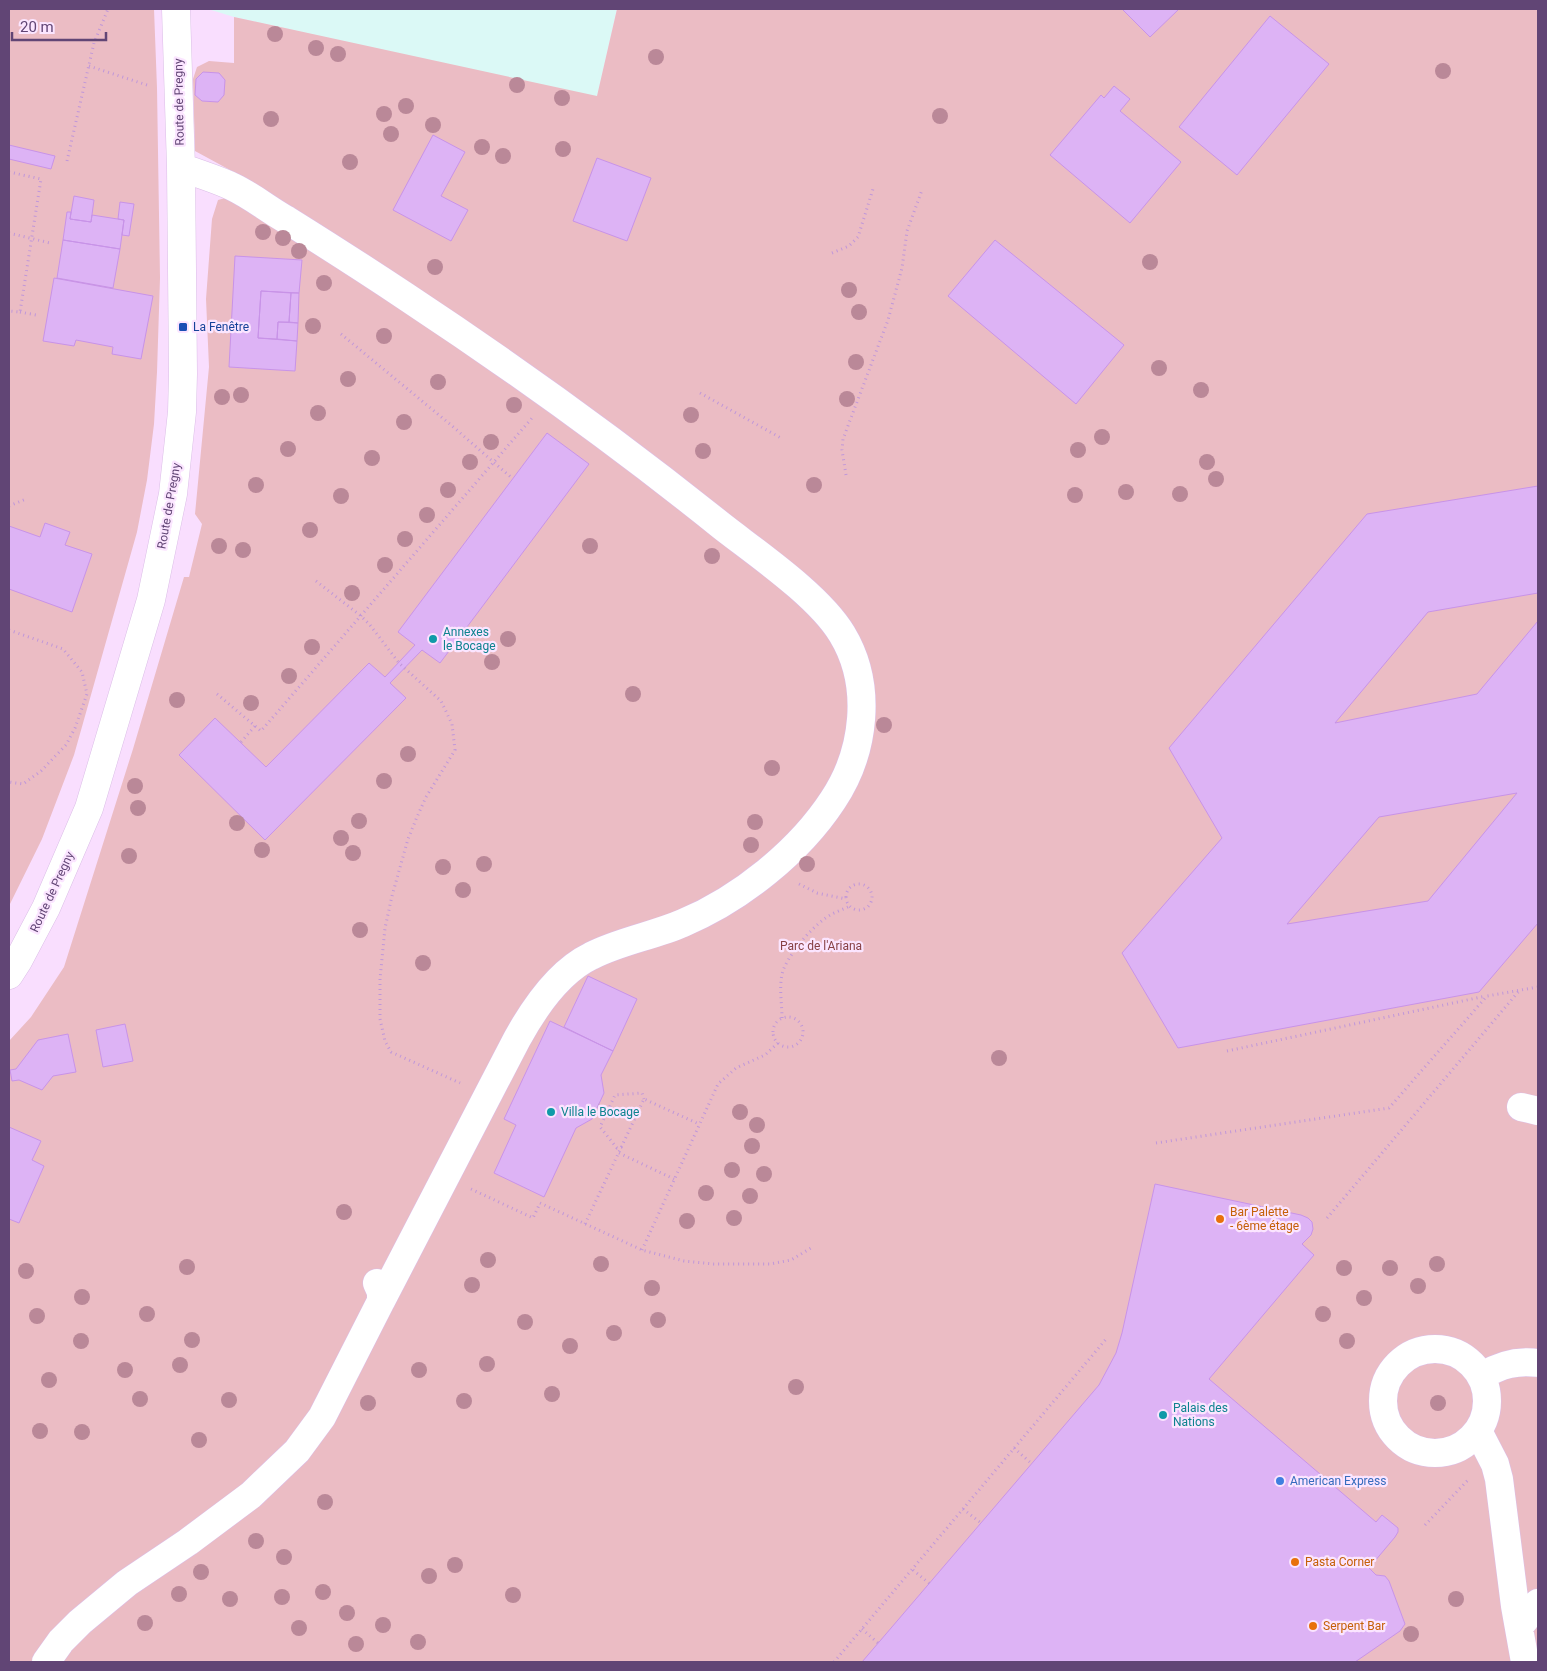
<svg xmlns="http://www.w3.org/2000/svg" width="1547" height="1671" font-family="Roboto,sans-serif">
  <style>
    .education { fill: #dbf9f6 }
    .green { fill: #ebbcc4 }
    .building { fill: #ddb3f5; stroke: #c893e8; fill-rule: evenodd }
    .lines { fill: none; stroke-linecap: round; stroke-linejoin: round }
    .minor-casing { stroke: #dbbee7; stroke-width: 29 }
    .path { stroke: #c097d9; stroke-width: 3; stroke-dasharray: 1 4; stroke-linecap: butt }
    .minor { stroke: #fff; stroke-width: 28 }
    .tree { fill: #ba8898 }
    .transit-dot { fill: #1a4fb4; stroke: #fbe5ff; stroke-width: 2 }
    .culture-dot { fill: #0f9aa8; stroke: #fbe5ff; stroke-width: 2 }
    .food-dot { fill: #e8710a; stroke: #fbe5ff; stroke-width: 2 }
    .shop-dot { fill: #3f7fe0; stroke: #fbe5ff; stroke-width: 2 }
    .labels { text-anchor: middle; stroke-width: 4.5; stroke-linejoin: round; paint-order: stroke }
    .street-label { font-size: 12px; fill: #614575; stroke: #fbe5ff }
    .transit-label { font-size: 12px; fill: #164399; stroke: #fbe5ff; text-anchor: start }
    .culture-label { font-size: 12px; fill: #0d838f; stroke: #fbe5ff; text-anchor: start }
    .park-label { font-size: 12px; fill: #874145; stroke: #fbe5ff }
    .food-label { font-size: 12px; fill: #c56008; stroke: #fbe5ff; text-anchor: start }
    .shop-label { font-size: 12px; fill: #366cbe; stroke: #fbe5ff; text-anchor: start }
  </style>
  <rect width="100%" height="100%" fill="#f9defe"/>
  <path class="education" d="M208 9H617L597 97 234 17Z"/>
  <path class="green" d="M9 9H154L157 88 160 278 157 372 154 424 147 480 137 532 74 755 42 839 9 906Z
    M617 9H1538V1662H9V1065L10 1063 9 1041 31 1017 64 967 133 749 184 577H189L202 524 195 514 209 367 206 299 212 219 218 200 229 197 241 176 195 151 193 79 197 67 209 61 234 63V17L597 96Z"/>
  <path class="building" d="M1122 9H1179L1150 37Z
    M1270 16 1329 64 1237 175 1179 127Z
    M203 72 219 73 225 80 224 95 218 102 202 101 195 95 196 79Z
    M1114 86 1130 99 1120 111 1181 162 1130 223 1050 155 1101 95 1104 98Z
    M433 135 465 152 441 196 468 210 451 241 393 210Z
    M9 145 55 156 51 169 9 159Z
    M597 158 651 178 627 241 573 221Z
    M74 196 94 200 91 222 70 219Z
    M120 202 134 204 129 236 122 235 124 220 118 219Z
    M67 212H71L70 219 91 222 92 215 124 220 120 249 63 240Z
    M63 240 120 249 113 288 57 278Z
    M995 240 1124 345 1076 404 948 296Z
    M235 256 302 260 299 293 261 291 258 338 297 341 295 371 229 367Z
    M54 278 153 296 141 359 112 354 113 347 76 340 74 346 43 341Z
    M261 291 291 293 289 322H278L277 339 258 338Z
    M291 293H299L298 323 289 322Z
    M278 322 298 323 297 341 277 339Z
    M547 433 589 464 440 663 422 650 390 683 406 698 265 840 179 755 215 718 266 767 369 663 385 677 415 645 398 632Z
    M1538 486V593L1428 612 1335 723 1477 694 1538 621V923L1479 992 1178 1048 1122 953 1222 838 1169 748 1367 514ZM1517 793 1428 901 1287 924 1379 817Z
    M45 523 70 532 65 545 92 554 72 612 9 589V526L40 537Z
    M588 976 637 999 613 1051 564 1027Z
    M550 1021 613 1051 601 1075 604 1093 592 1119 576 1128 544 1197 494 1173 516 1125 504 1119Z
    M125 1024 133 1061 103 1067 96 1030Z
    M68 1034 76 1072 53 1076 42 1090 19 1080 12 1081 10 1070 16 1069 38 1040Z
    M9 1127 41 1141 32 1160 44 1166 19 1223 9 1219Z
    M1155 1184 1301 1215 1308 1218 1312 1222 1313 1229 1311 1235 1302 1244 1314 1255 1209 1379 1376 1522 1382 1515 1398 1528V1532L1395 1537 1369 1568 1376 1575 1385 1576 1389 1581 1405 1624 1400 1631 1355 1662H862L1099 1385 1116 1353 1122 1333Z"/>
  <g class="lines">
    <g class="minor-casing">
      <path id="minor" d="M181 167C198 174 217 179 233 187 252 196 269 210 287 220 327 245 366 270 405 296 514 368 621 445 723 527 759 555 819 596 842 634 873 685 865 752 833 800 799 852 740 899 683 923 653 936 620 941 591 956 558 972 534 1008 517 1039L381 1301
        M9 975 18 961 46 908 89 808 151 600 173 494 182 412 183 374 181 167 176 9
        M1521 1107 1538 1111
        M1383 1401a52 52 0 1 1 104 0a52 52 0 1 1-104 0Z
        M1482 1376C1500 1365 1517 1360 1538 1363
        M1478 1431 1495 1464 1499 1479 1515 1606 1525 1662
        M1519 1627 1538 1603
        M46 1662 61 1641 80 1622 127 1583 188 1542 251 1495 297 1451 322 1417 381 1301V1292L377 1283"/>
    </g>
    <path class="path" d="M89 66 150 86
      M67 161 94 43 108 9
      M9 172 41 179 20 312 9 311
      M9 233 50 243
      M832 253 849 246 858 237 873 189
      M20 312 36 315
      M341 334 451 425 513 479
      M700 393 781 438
      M846 475 842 450 843 439 888 320 902 268 907 231 922 190
      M9 506 26 499
      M316 581 361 616 370 625 399 663 441 701 452 724 455 750 426 797 417 817 408 839 392 896 385 928 380 979V1019L385 1041 391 1052 460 1083
      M9 630 63 649 82 672 87 694 75 728 66 745 41 771 23 784 9 782
      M217 694 261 731 532 418
      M241 742 255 726
      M846 897a13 13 0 1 1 26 0a13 13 0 1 1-26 0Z
      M799 884 817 893 846 899
      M773 1032a15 15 0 1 1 30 0a15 15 0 1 1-30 0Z
      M782 1018C782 1003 778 982 784 968 792 950 815 923 832 914 838 911 844 909 850 906
      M1227 1051 1486 996
      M598 1105 608 1109
      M1156 1143 1389 1108 1487 996 1538 987
      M622 1147 617 1148 600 1127 615 1095 642 1093 644 1099
      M619 1153 674 1179
      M471 1189 533 1218 540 1203 642 1250 684 1261 714 1264H770L791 1260 811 1248
      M1327 1218 1519 991
      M585 1224 644 1099 699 1124
      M642 1250 718 1084 736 1068 765 1055 778 1043
      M1014 1448 1032 1464
      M963 1509 981 1523
      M1425 1525 1468 1480
      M913 1570 930 1584
      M862 1629 878 1643
      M834 1662 1107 1338"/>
    <use href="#minor" class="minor"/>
  </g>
  <g class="tree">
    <circle cx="275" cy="34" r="8"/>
    <circle cx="316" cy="48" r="8"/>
    <circle cx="338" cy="54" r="8"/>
    <circle cx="656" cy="57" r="8"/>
    <circle cx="1443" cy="71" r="8"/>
    <circle cx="517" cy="85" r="8"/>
    <circle cx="562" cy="98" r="8"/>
    <circle cx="406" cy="106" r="8"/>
    <circle cx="384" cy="114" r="8"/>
    <circle cx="940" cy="116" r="8"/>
    <circle cx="271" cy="119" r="8"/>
    <circle cx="433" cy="125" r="8"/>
    <circle cx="391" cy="134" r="8"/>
    <circle cx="482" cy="147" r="8"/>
    <circle cx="563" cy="149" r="8"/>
    <circle cx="503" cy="156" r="8"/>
    <circle cx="350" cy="162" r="8"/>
    <circle cx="263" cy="232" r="8"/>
    <circle cx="283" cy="238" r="8"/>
    <circle cx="299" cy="251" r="8"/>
    <circle cx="1150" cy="262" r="8"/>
    <circle cx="435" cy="267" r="8"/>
    <circle cx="324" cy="283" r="8"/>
    <circle cx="849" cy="290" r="8"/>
    <circle cx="859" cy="312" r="8"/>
    <circle cx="313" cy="326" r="8"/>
    <circle cx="384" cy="336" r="8"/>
    <circle cx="856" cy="362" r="8"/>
    <circle cx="1159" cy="368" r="8"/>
    <circle cx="348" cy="379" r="8"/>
    <circle cx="438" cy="382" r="8"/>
    <circle cx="1201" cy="390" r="8"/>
    <circle cx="241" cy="395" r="8"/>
    <circle cx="222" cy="397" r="8"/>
    <circle cx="847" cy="399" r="8"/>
    <circle cx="514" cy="405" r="8"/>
    <circle cx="318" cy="413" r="8"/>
    <circle cx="691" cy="415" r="8"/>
    <circle cx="404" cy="422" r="8"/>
    <circle cx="1102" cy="437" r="8"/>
    <circle cx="491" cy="442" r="8"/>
    <circle cx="288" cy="449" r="8"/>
    <circle cx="1078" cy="450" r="8"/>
    <circle cx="703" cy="451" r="8"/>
    <circle cx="372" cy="458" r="8"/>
    <circle cx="470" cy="462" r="8"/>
    <circle cx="1207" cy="462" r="8"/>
    <circle cx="1216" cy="479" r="8"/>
    <circle cx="256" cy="485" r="8"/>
    <circle cx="814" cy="485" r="8"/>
    <circle cx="448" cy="490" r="8"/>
    <circle cx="1126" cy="492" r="8"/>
    <circle cx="1180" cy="494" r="8"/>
    <circle cx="1075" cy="495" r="8"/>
    <circle cx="341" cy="496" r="8"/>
    <circle cx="427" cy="515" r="8"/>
    <circle cx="310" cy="530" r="8"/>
    <circle cx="405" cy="539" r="8"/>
    <circle cx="219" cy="546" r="8"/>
    <circle cx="590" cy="546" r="8"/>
    <circle cx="243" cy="550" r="8"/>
    <circle cx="712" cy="556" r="8"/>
    <circle cx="385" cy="565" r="8"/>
    <circle cx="352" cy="593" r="8"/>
    <circle cx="508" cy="639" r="8"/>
    <circle cx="312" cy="647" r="8"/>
    <circle cx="492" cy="662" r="8"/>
    <circle cx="289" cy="676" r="8"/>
    <circle cx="633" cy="694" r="8"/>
    <circle cx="177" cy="700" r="8"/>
    <circle cx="251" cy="703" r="8"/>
    <circle cx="884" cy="725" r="8"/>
    <circle cx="408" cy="754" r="8"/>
    <circle cx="772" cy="768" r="8"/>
    <circle cx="384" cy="781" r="8"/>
    <circle cx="135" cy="786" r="8"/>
    <circle cx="138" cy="808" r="8"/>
    <circle cx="359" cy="821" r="8"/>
    <circle cx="755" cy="822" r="8"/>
    <circle cx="237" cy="823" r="8"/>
    <circle cx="341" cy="838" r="8"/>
    <circle cx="751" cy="845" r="8"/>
    <circle cx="262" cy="850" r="8"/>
    <circle cx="353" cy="853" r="8"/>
    <circle cx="129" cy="856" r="8"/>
    <circle cx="484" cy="864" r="8"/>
    <circle cx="807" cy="864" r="8"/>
    <circle cx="443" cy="867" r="8"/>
    <circle cx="463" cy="890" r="8"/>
    <circle cx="360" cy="930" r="8"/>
    <circle cx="423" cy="963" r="8"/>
    <circle cx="999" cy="1058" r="8"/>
    <circle cx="740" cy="1112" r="8"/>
    <circle cx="757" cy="1125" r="8"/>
    <circle cx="752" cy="1146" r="8"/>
    <circle cx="732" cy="1170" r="8"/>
    <circle cx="764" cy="1174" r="8"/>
    <circle cx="706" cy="1193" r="8"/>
    <circle cx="750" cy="1196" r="8"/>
    <circle cx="344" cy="1212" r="8"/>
    <circle cx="734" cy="1218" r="8"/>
    <circle cx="687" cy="1221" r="8"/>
    <circle cx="488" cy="1260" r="8"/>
    <circle cx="601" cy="1264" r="8"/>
    <circle cx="1437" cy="1264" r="8"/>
    <circle cx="187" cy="1267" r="8"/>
    <circle cx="1344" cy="1268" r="8"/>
    <circle cx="1390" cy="1268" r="8"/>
    <circle cx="26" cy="1271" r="8"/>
    <circle cx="472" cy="1285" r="8"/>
    <circle cx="1418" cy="1286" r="8"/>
    <circle cx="652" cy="1288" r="8"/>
    <circle cx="82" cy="1297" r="8"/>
    <circle cx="1364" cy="1298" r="8"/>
    <circle cx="147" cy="1314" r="8"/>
    <circle cx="1323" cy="1314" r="8"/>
    <circle cx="37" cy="1316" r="8"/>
    <circle cx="658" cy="1320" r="8"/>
    <circle cx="525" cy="1322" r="8"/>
    <circle cx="614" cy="1333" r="8"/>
    <circle cx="192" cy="1340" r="8"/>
    <circle cx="81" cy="1341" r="8"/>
    <circle cx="1347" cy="1341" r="8"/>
    <circle cx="570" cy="1346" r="8"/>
    <circle cx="487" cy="1364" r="8"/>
    <circle cx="180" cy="1365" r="8"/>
    <circle cx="125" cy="1370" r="8"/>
    <circle cx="419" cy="1370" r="8"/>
    <circle cx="49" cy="1380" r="8"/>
    <circle cx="796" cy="1387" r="8"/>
    <circle cx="552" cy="1394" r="8"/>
    <circle cx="140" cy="1399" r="8"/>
    <circle cx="229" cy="1400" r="8"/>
    <circle cx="464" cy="1401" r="8"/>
    <circle cx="368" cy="1403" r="8"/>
    <circle cx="1438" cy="1403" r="8"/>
    <circle cx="40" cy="1431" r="8"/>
    <circle cx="82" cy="1432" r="8"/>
    <circle cx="199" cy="1440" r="8"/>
    <circle cx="325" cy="1502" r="8"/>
    <circle cx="256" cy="1541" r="8"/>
    <circle cx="284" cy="1557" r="8"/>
    <circle cx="455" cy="1565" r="8"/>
    <circle cx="201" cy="1572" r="8"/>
    <circle cx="429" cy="1576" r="8"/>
    <circle cx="323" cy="1592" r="8"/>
    <circle cx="179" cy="1594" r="8"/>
    <circle cx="513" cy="1595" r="8"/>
    <circle cx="282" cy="1597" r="8"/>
    <circle cx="230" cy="1599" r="8"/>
    <circle cx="1456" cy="1599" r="8"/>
    <circle cx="347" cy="1613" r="8"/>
    <circle cx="145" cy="1623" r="8"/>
    <circle cx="383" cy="1625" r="8"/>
    <circle cx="299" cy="1628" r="8"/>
    <circle cx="1411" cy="1634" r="8"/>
    <circle cx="418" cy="1642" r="8"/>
    <circle cx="356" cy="1644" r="8"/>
  </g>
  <rect class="transit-dot" x="178" y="322" width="10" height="10" rx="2.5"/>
  <g class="culture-dot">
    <circle cx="433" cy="639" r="5"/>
    <circle cx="551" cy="1112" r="5"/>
    <circle cx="1163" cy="1415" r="5"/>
  </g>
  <g class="food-dot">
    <circle cx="1220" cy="1219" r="5"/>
    <circle cx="1295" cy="1562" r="5"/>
    <circle cx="1313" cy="1626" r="5"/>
  </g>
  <circle class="shop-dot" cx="1280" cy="1481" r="5"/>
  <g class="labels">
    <g class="street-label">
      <text transform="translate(179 102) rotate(-91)" y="4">Route de Pregny</text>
      <text transform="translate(169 506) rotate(-80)" y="4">Route de Pregny</text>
      <text transform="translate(52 892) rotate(-65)" y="4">Route de Pregny</text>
    </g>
    <g class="transit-label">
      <text x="193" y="331">La Fenêtre</text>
    </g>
    <g class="culture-label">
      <text x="443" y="636">Annexes<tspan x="443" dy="14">le Bocage</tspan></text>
      <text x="561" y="1116">Villa le Bocage</text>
      <text x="1173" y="1412">Palais des<tspan x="1173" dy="14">Nations</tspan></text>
    </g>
    <g class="park-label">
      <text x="821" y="950">Parc de l'Ariana</text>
    </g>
    <g class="food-label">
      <text x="1230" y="1216">Bar Palette<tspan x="1230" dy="14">- 6ème étage</tspan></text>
      <text x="1305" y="1566">Pasta Corner</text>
      <text x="1323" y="1630">Serpent Bar</text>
    </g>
    <g class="shop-label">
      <text x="1290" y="1485">American Express</text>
    </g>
  </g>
  <rect width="1547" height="1671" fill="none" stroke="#614575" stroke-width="20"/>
  <path d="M12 32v8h94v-8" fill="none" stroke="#614575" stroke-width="2.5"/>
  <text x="20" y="32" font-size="15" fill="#614575" stroke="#fbe5ff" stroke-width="4" paint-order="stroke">20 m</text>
</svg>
